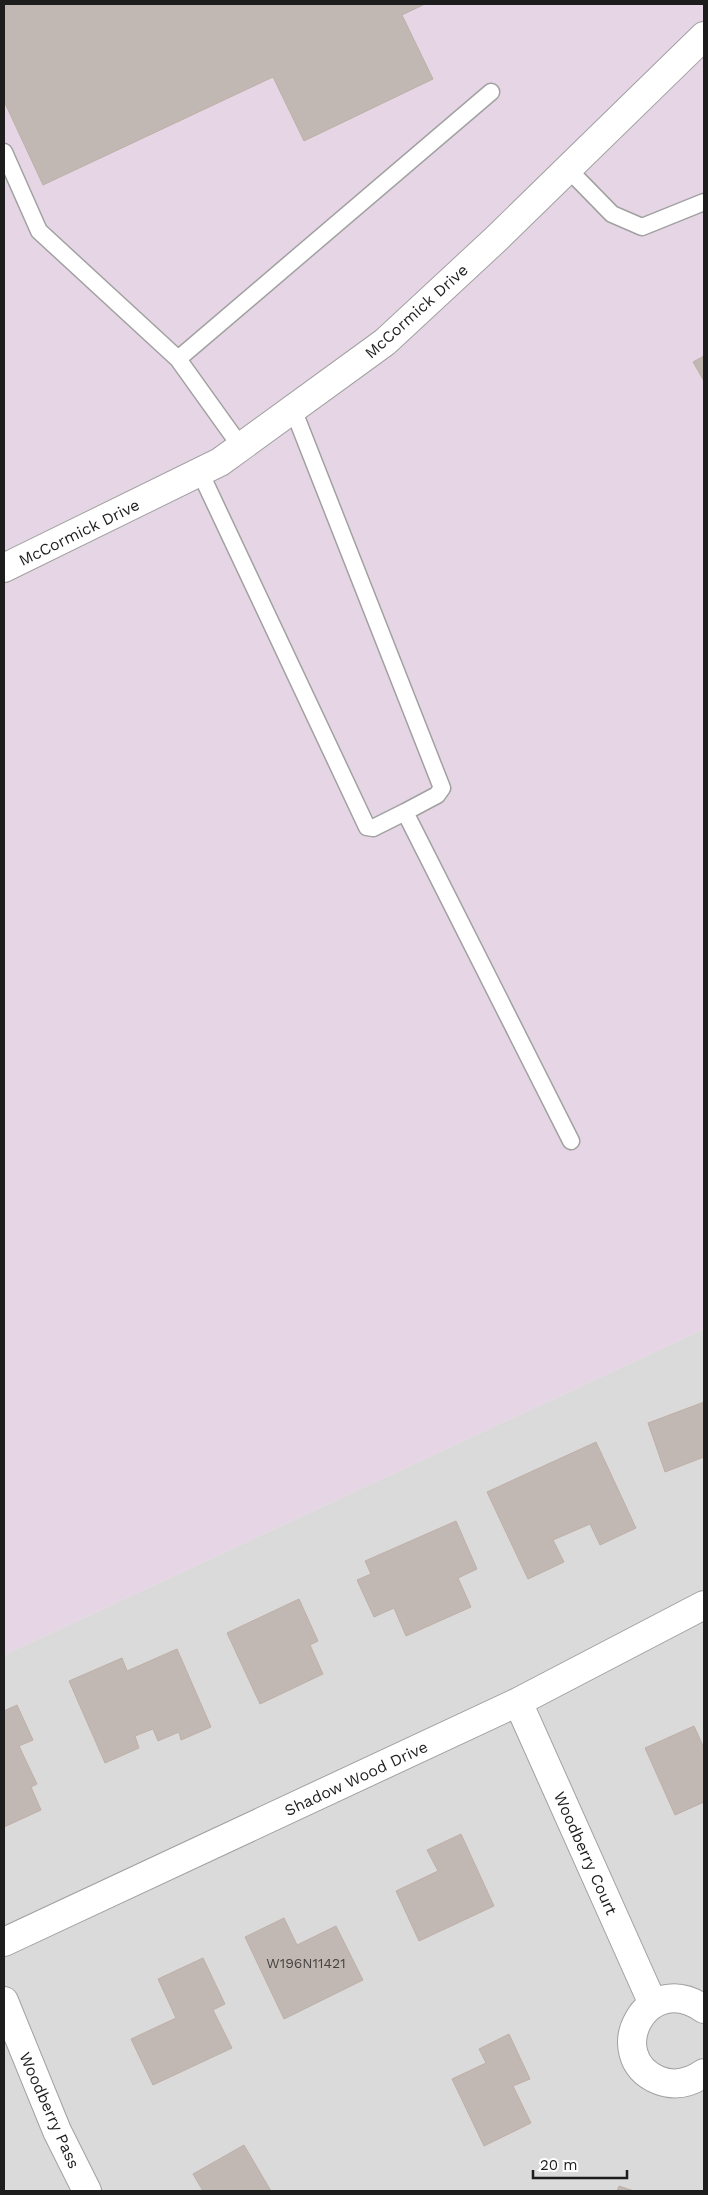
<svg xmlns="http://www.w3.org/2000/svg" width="708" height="2195" font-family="'Work Sans',sans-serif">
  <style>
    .residential { fill: #dbdada }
    .industrial { fill: #e6d6e5 }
    .building { fill: #c2b8b3; stroke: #beafa7 }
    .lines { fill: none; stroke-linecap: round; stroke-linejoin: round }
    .service-casing { stroke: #a1a1a1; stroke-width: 19 }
    .minor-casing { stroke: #a1a1a1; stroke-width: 30 }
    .service { stroke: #fff; stroke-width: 16 }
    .minor { stroke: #fff; stroke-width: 28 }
    .labels { text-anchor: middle; stroke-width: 5; stroke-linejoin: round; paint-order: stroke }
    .number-label { font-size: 14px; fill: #464442 }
    .street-label { font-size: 16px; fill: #1d1d1d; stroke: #fff }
  </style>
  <rect width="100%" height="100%" fill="#ede9e3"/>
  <path class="residential" d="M704 1329V2191H4V1655Z"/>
  <path class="industrial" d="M4 4H704V1329L4 1655Z"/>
  <path class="building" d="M4 4H425L402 15 433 79 304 141 273 77 43 185 4 101Z
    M704 356V381L693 362Z
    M704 1402V1457L665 1472 648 1423Z
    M596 1442 636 1528 600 1545 590 1524 553 1540 564 1562 528 1579 487 1492Z
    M456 1521 477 1569 458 1578 471 1607 406 1636 394 1608 374 1617 357 1580 371 1574 365 1561Z
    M299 1599 318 1641 310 1645 323 1674 260 1704 227 1633Z
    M177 1649 211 1727 181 1740 179 1732 158 1741 153 1729 135 1736 139 1748 105 1763 69 1681 122 1658 127 1671Z
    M17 1705 33 1740 19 1746 37 1784 31 1787 41 1810 4 1827V1711Z
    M694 1726 704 1748V1802L675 1815 645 1748Z
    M461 1834 494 1906 419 1941 396 1891 438 1871 427 1850Z
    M284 1918 297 1945 336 1926 363 1980 284 2019 245 1937Z
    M203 1958 225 2004 213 2010 232 2048 153 2085 131 2039 176 2018 158 1979Z
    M509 2034 530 2079 513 2086 531 2123 484 2146 452 2079 486 2063 479 2049Z
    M244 2145 271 2191H203L193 2174Z
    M619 2186 634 2191H617Z"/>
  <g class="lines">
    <g class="service-casing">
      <path id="service" d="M4 152 39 231 178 359 241 447
        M568 169 612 214 642 227 704 202
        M178 359 491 92
        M293 409 442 788 437 795 405 812
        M200 472 367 827 373 828 405 812 571 1141"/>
    </g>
    <g class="minor-casing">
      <path id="minor" d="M4 568 220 462 385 342 496 239 704 36
        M518 1702 653 2004
        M4 1942 518 1702 704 1605
        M4 2001 57 2131 87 2191
        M704 2009C646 1968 602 2056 658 2080 675 2087 690 2083 704 2073"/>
    </g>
    <use href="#service" class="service"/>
    <use href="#minor" class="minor"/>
  </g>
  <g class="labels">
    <g class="number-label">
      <text x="306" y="1968">W196N11421</text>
    </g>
    <g class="street-label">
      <text transform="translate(416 311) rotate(-42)" y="6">McCormick Drive</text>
      <text transform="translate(79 532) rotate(-26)" y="6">McCormick Drive</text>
      <text transform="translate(356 1778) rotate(-25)" y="6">Shadow Wood Drive</text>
      <text transform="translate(586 1853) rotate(66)" y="6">Woodberry Court</text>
      <text transform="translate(50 2110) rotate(66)" y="6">Woodberry Pass</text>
    </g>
  </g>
  <rect width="708" height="2195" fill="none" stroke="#1d1d1d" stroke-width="10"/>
  <path d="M533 2170v8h94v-8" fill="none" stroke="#1d1d1d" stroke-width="2.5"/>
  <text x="540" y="2170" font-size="15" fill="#1d1d1d" stroke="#ffffff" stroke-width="4" paint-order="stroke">20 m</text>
</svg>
